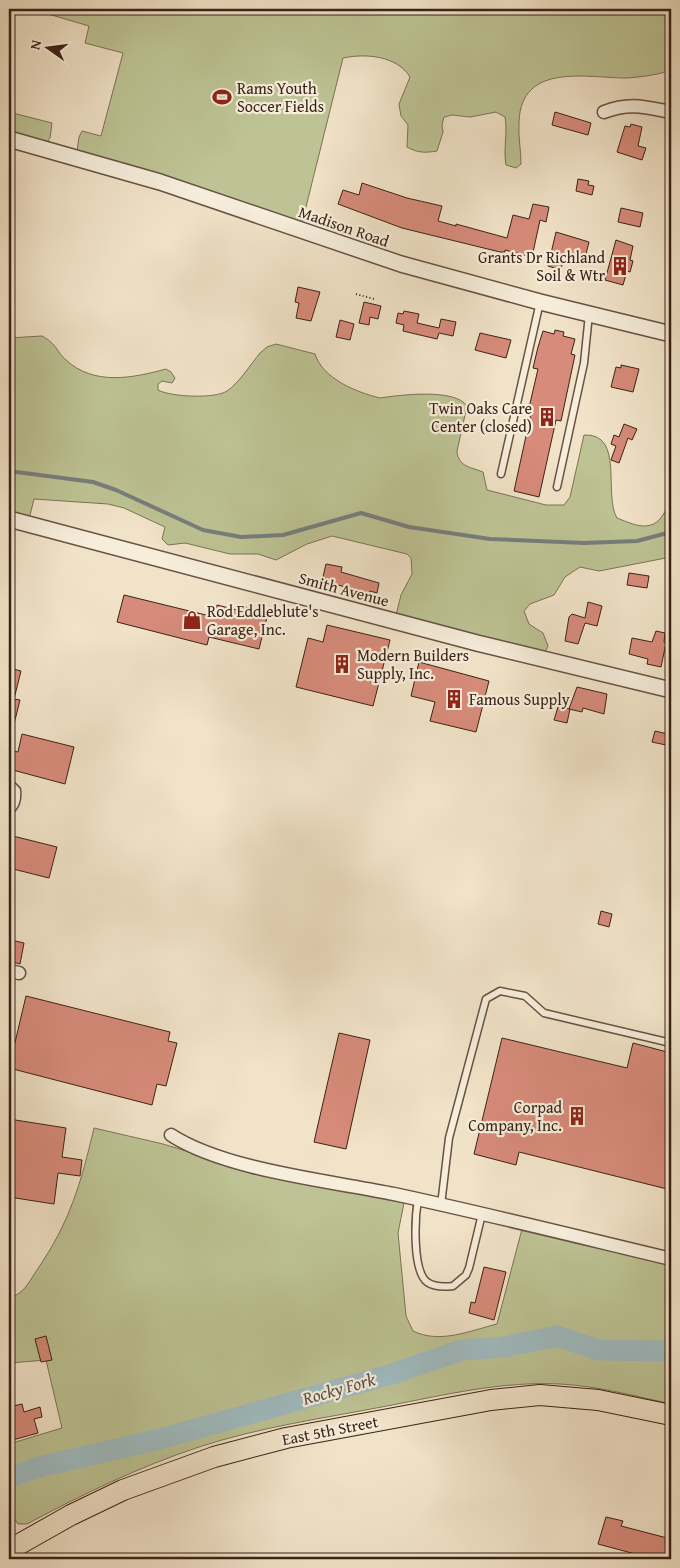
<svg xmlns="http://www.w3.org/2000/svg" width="680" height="1568" font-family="'Gentium Book Plus',serif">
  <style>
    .green { fill: #bdc394; stroke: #7c7256 }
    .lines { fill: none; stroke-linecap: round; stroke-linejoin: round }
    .stream { stroke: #777e7d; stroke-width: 4 }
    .river { stroke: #9fbbc0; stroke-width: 21 }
    .building { fill: #d78b7a; stroke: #3a2218 }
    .service-casing { stroke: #685244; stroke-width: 9 }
    .minor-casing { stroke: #685244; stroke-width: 15 }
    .tertiary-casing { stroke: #685244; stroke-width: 18 }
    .primary-casing { stroke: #3a2218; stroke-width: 22 }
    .path { stroke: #3a2218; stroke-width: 2; stroke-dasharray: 1 2.5; stroke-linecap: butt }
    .service { stroke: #f6eddb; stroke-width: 6 }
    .minor { stroke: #f6eddb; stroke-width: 12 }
    .tertiary { stroke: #f6eddb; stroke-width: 15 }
    .primary { stroke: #f1e3c8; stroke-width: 20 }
    .labels { text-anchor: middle; stroke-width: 4.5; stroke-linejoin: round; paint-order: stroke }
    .poi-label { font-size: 16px; fill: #3a2218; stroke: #f6eddb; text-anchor: start }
    .street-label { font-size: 16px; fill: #3a2218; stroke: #f6eddb }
    .water-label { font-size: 18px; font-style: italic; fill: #58504a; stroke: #f6eddb }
  </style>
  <rect width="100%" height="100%" fill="#f1e3c8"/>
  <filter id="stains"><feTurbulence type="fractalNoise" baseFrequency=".004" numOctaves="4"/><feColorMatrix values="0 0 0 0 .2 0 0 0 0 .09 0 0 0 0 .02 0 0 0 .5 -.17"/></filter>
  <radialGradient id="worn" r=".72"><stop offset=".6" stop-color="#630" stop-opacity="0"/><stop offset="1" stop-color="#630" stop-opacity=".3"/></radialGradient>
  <path class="green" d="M31 9H671V70C657 75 642 77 626 78 587 78 521 62 519 122 518 136 521 150 521 164L516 168 506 165C503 149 508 133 505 117L496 112 470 117 452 115 444 117 442 125 443 132 437 151C425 153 418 153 407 147L408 125 401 116 399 104 410 77C397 56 366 53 343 58L302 223 77 151 79 137 82 131 101 136 123 53 85 43 89 26Z
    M9 112 52 123 50 138 47 142 9 132Z
    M42 336C58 345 55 350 66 360 94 386 133 378 166 369L171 372 175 378 172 383 162 381 158 384V390C171 397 215 399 227 391 240 382 250 365 260 353L267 347 276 344 315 354C323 379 356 392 380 398 400 395 455 388 467 406L457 451C458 467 471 467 483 472L487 490 546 505H564L570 497 584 435C625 433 603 495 617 518 630 523 647 532 659 520 664 515 665 509 671 505V557L599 571 580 567 565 577 554 595 530 604 524 611 529 624 543 633 548 646 545 652 396 615 401 595 412 574 411 558 407 554 332 536 307 544 276 560 258 554H230L185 543 168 545 162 539 165 527 124 508 108 504 34 499 29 519 9 513V338Z
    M94 1128 163 1144 262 1174 404 1203 398 1233 406 1316 413 1331C440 1344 469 1331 497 1324L522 1229 671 1264V1404C635 1396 597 1386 560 1384 502 1381 444 1395 387 1406 325 1418 260 1427 199 1447 139 1467 83 1494 27 1524H18L9 1511V1444L62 1428 46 1360 9 1363V1298C25 1293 28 1283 37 1270 70 1222 81 1183 94 1128Z"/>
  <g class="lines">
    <path class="stream" d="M9 471 93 482 116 490 203 530 241 537 283 535 361 513 409 527 490 539 584 543 637 541 671 532"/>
    <path class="river" d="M9 1477 43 1466 160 1439 392 1374 462 1350 504 1347 557 1336 598 1350 671 1351"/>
  </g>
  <path class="building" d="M555 112 591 123 588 135 552 125Z
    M631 124 642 127 638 146 646 148 642 160 617 152 625 126 630 127Z
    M578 179 589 181 588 185 594 186 592 195 576 191Z
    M362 183 407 198 442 206 438 221 456 226V224L507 238 513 215 529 219 533 204 549 207 546 222 540 220 532 257 505 250V252H500L402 228 338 204 343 190 359 195Z
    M621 208 643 213 640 227 618 222Z
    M556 232 589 242 584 262 569 258V260L563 259 561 270 548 266Z
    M616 240 633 246 630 260 633 261 630 272 627 271 623 285 605 280Z
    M298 287 320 292 311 321 296 318 299 303 295 302Z
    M364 302 381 306 378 319 370 317 369 325 359 323Z
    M404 311 419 314 417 323 439 328 441 319 456 322 453 336 439 333 437 339 403 331 404 325 396 323 398 313 403 314Z
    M340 320 354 324 350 340 336 337Z
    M555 330 564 332 563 336 575 339 571 354 575 355 561 421 556 420 539 497 514 491 531 413 528 412 538 369 533 368 538 347 543 331 554 334Z
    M480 333 511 340 506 358 475 350Z
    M621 365 639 369 633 392 611 387 616 367 621 368Z
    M624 424 637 429 632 440 628 438 619 463 611 460 616 446 611 444 614 435 619 437Z
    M326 564 342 567 341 572 379 583 377 593 370 591 369 593 322 581Z
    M629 573 649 576 647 588 627 585Z
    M124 595 214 617 217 605 241 611 242 606 268 613 259 649 209 637 207 645 117 622Z
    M588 602 602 606 597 626 585 623 578 644 565 641 569 617 572 614 585 618Z
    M327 625 390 640 373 706 296 687 308 638 323 642Z
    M656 631 665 633 664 642 666 643 661 667 647 664 648 659 629 654 632 638 652 642Z
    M419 662 489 681 476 732 430 721 435 702 411 696Z
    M9 668 21 671 14 699 20 700 12 732 9 731Z
    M577 687 607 694 604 714 583 708 582 712 569 709Z
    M558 707 570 709 567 723 554 720Z
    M655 731 668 734 666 745 652 742Z
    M22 734 74 747 65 784 9 769V750L18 752Z
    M9 835 57 847 49 878 9 868Z
    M601 911 612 914 609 927 598 924Z
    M11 940 24 943 20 964 9 961Z
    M26 996 170 1032 168 1041 177 1043 166 1086 157 1084 152 1105 9 1068Z
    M339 1033 370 1040 346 1149 314 1142Z
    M502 1038 627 1068 633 1043 671 1053 667 1078 671 1079V1190L519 1152 516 1165 474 1154Z
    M9 1119 66 1128 62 1157 82 1160 80 1176 58 1173 54 1204 9 1197Z
    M484 1267 506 1272 494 1320 469 1313 471 1302 475 1303Z
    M46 1336 52 1360 41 1362 35 1339Z
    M22 1404 24 1412 40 1407 42 1417 34 1419 38 1433 9 1441V1407Z
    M606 1517 623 1521 621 1526 671 1539V1559H654L598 1544Z"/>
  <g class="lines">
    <g class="service-casing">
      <path id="service" d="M501 474 540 302
        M557 487 584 363 589 314
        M9 782 17 790C18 800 16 806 9 812
        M418 1199C415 1217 412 1270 427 1282 434 1287 445 1287 453 1286L466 1275 469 1268 482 1214
        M441 1205 449 1138 486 999 500 991 525 996 544 1013 671 1043"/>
    </g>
    <g class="minor-casing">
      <path id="minor" d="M604 112C630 102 645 107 671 112
        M9 971 19 973
        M171 1135C225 1170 330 1181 394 1194 487 1214 579 1237 671 1259"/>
    </g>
    <g class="tertiary-casing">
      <path id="tertiary" d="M9 139 160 182 401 264 540 302 671 334
        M9 519 477 643 671 690"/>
    </g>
    <g class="primary-casing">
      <path id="primary" d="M9 1550 71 1515 123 1490 214 1457 286 1438 491 1400 540 1395 598 1400 671 1415"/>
    </g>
    <path class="path" d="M356 294 374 299 373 301"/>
    <use href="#service" class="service"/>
    <use href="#minor" class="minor"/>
    <use href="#tertiary" class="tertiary"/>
    <use href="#primary" class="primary"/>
  </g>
  <defs>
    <g id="stadium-bare" transform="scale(1.5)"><path d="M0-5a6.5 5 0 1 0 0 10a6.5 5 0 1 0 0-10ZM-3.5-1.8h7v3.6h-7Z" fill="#8f2418" stroke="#f6eddb" stroke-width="2.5" paint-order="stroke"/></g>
    <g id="building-bare" transform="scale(1.5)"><path d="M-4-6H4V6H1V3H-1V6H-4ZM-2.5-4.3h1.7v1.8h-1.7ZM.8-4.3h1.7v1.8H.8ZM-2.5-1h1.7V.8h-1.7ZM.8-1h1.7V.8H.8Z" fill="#8f2418" stroke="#f6eddb" stroke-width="2.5" paint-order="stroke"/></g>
    <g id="shop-bare" transform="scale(1.5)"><path d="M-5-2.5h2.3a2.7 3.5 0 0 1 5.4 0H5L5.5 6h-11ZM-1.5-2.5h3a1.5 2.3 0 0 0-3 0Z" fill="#8f2418" stroke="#f6eddb" stroke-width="2.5" paint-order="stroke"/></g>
  </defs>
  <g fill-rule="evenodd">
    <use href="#stadium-bare" x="222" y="97"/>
    <use href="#building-bare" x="620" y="266"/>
    <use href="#building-bare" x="547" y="417"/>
    <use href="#shop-bare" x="192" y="620"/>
    <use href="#building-bare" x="342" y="664"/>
    <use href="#building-bare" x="454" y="699"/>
    <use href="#building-bare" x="577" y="1116"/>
  </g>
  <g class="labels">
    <g class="poi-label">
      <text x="237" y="94">Rams Youth<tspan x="237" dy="18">Soccer Fields</tspan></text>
      <text x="605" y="263" text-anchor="end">Grants Dr Richland<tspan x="605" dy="18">Soil &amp; Wtr</tspan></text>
      <text x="532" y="414" text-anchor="end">Twin Oaks Care<tspan x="532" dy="18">Center (closed)</tspan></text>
      <text x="207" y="617">Rod Eddleblute's<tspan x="207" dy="18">Garage, Inc.</tspan></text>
      <text x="357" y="661">Modern Builders<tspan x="357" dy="18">Supply, Inc.</tspan></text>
      <text x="469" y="705">Famous Supply</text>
      <text x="562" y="1113" text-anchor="end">Corpad<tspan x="562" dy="18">Company, Inc.</tspan></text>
    </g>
    <g class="street-label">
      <text transform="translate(344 226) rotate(19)" y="6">Madison Road</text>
      <text transform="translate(344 589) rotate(15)" y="6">Smith Avenue</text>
      <text transform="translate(330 1430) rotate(-11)" y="6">East 5th Street</text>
    </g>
    <g class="water-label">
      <text transform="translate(339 1389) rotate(-16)" y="6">Rocky Fork</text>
    </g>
  </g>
  <rect width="680" height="1568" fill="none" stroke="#f1e3c8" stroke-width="30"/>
  <rect x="10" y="10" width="660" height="1548" fill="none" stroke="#3a2218" stroke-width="2.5"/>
  <rect x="15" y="15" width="650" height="1538" fill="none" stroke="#3a2218"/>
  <g transform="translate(48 48) rotate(284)" stroke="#f6eddb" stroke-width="4" paint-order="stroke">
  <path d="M0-4L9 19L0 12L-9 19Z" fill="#3a2218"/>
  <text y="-8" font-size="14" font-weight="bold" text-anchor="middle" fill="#3a2218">N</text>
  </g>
  <rect width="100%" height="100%" filter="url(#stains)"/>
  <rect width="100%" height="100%" fill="url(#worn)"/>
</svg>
